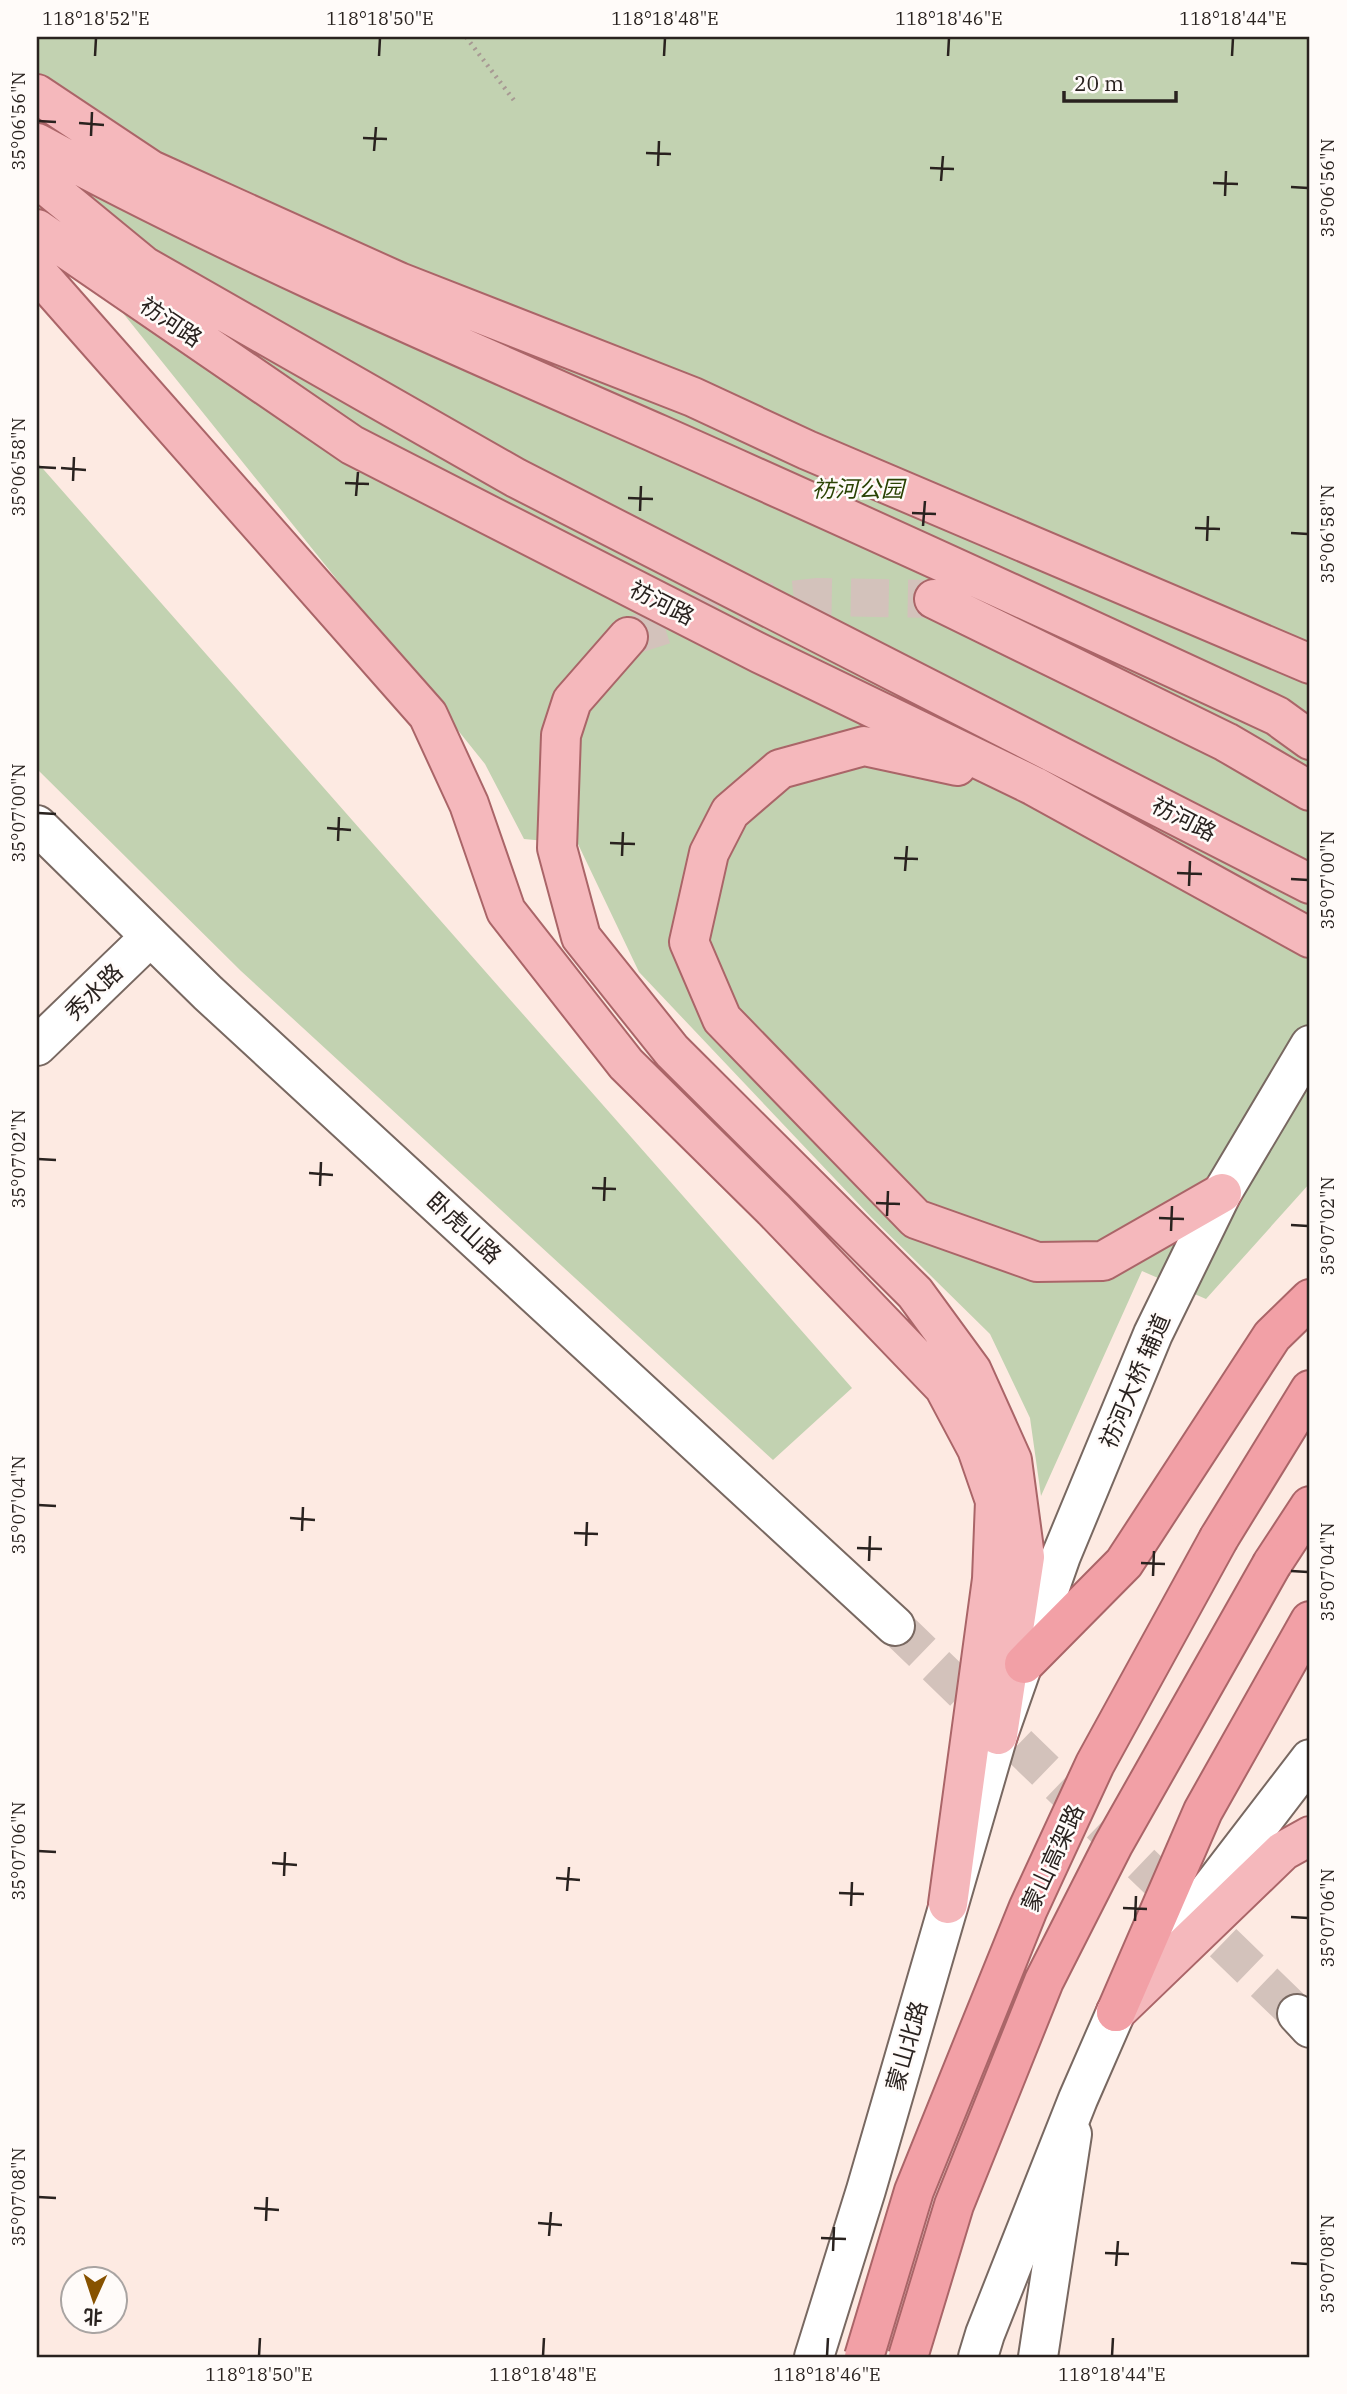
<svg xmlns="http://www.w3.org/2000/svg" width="1347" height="2394" font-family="'IBM Plex Serif','Noto Sans SC',serif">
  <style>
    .green { fill: #c2d2b1 }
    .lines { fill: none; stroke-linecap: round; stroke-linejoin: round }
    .tertiary-tunnel { stroke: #d3c2bb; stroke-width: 38; stroke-dasharray: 38 19; stroke-linecap: butt }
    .primary-tunnel { stroke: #d3c2bb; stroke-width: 38; stroke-dasharray: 38 19; stroke-linecap: butt }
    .tertiary-casing { stroke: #786861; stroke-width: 42 }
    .secondary-casing { stroke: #786861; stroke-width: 42 }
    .primary-casing { stroke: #aa6568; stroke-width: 42 }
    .trunk-casing { stroke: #aa6568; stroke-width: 42 }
    .path { stroke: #a79993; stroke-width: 4.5; stroke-dasharray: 2 5; stroke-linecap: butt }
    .tertiary { stroke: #fff; stroke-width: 38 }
    .secondary { stroke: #fff; stroke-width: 38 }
    .primary { stroke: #f5b8bc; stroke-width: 38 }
    .trunk { stroke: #f2a0a6; stroke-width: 38 }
    .trunk-bridge-casing { stroke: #aa6568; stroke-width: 42; stroke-linecap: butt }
    .trunk-bridge { stroke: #f2a0a6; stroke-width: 38 }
    .ticks { fill: none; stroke: #29221f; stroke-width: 2.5 }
    .labels { text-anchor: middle; stroke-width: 5; stroke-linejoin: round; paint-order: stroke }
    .street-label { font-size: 23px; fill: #29221f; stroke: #fffbf9 }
    .park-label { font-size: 23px; font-style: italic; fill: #2b4304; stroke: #fffbf9 }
    .neatline { fill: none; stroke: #29221f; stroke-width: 2.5 }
    .ticks-label { font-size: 18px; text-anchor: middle; fill: #29221f }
  </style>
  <rect width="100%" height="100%" fill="#fdeae2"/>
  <path class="green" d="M37 37H1310V1183L1206 1299 1142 1271 1041 1496 1030 1418 990 1334 871 1217 639 972 578 844 524 839 485 764 37 206Z
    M37 462 852 1388 773 1460 241 971 37 769Z"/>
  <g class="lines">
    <path class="tertiary-tunnel" d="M895 1626 1297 2014"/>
    <path class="primary-tunnel" d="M628 637 717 608 818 597 934 599"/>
    <g class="tertiary-casing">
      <path id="tertiary" d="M37 825 208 993 895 1626
        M37 1046 150 937
        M1297 2014 1310 2028
        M1038 2357 1072 2134"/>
    </g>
    <g class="secondary-casing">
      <path id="secondary" d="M814 2357 866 2190 998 1735 1061 1556 1153 1334 1222 1193 1310 1045
        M978 2357 985 2334 1078 2099 1116 2012 1310 1759"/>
    </g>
    <g class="primary-casing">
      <path id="primary" d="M37 94 151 170 399 282 693 397 807 450 1310 664
        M37 143C239 252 449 342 658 434 866 526 1072 621 1277 716L1310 740
        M37 178 144 266 516 478 1310 884
        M37 229 352 445 761 654 1034 786 1310 938
        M37 272 428 715 469 804 506 911 626 1064 773 1209 944 1387 977 1449 995 1501 992 1579 948 1904
        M934 599 1226 742 1310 791
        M628 637 572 701 561 735 557 848 581 937 672 1051 915 1293 972 1371 1012 1460 1025 1557 998 1735
        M957 766 864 746 780 769 730 812 709 853 689 942 722 1019 916 1219 1037 1262 1103 1261 1222 1193
        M1116 2012 1283 1851 1310 1836"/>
    </g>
    <g class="trunk-casing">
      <path id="trunk" d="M1219 1538 1310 1390
        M1272 1564 1310 1506
        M1024 1664 1124 1563 1272 1336 1310 1299
        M1116 2012 1203 1811 1310 1621"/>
    </g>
    <path class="path" d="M466 37 516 103"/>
    <use href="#tertiary" class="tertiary"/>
    <use href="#secondary" class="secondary"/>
    <use href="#primary" class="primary"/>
    <use href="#trunk" class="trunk"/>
    <g class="trunk-bridge-casing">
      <path id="trunk-bridge" d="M864 2357 914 2191 1028 1909 1095 1764 1219 1538
        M908 2357 954 2205 1044 1981 1113 1845 1272 1564"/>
    </g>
    <use href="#trunk-bridge" class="trunk-bridge"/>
  </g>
  <path class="ticks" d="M95 56 96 38M379 56 380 38M664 56 665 38M948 56 949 38M1232 56 1233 38M38 121 56 122M79 123 104 125M91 136 92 112M363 138 387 139M374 151 376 127M646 153 671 154M658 166 659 141M930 168 954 169M941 181 943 156M1213 183 1238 184M1291 187 1308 188M1225 196 1226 171M38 467 56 468M61 468 86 470M73 481 74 457M345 483 369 484M356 496 358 472M628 498 653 499M640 511 641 486M912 513 936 514M923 526 925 501M1195 528 1220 529M1291 533 1308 534M1207 541 1208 516M38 813 56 814M327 828 351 830M338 841 339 817M610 843 635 844M622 856 623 832M894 858 918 859M905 871 907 846M1177 873 1202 874M1291 879 1308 880M1189 886 1190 861M38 1159 56 1160M309 1173 333 1175M320 1186 321 1162M592 1188 616 1189M604 1201 605 1177M876 1203 900 1204M887 1216 888 1191M1159 1218 1184 1219M1291 1225 1308 1226M1171 1231 1172 1206M38 1505 56 1506M290 1518 315 1520M302 1531 303 1507M574 1533 598 1534M586 1546 587 1522M857 1548 882 1549M869 1561 870 1536M1141 1563 1165 1564M1291 1571 1308 1572M1153 1576 1154 1551M38 1851 56 1852M272 1863 297 1865M284 1876 285 1852M556 1878 580 1880M567 1891 569 1867M839 1893 864 1894M851 1906 852 1882M1123 1908 1147 1909M1291 1917 1308 1918M1135 1921 1136 1896M38 2197 56 2198M254 2208 279 2210M266 2221 267 2197M538 2223 562 2225M549 2236 551 2212M821 2238 846 2239M833 2251 834 2227M1105 2253 1129 2254M1291 2263 1308 2264M1116 2266 1118 2241M259 2356 260 2338M543 2356 544 2338M827 2356 828 2338M1112 2356 1113 2338"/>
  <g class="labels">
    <g class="street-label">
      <text transform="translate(171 322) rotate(34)" y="8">祊河路</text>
      <text transform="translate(662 603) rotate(27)" y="8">祊河路</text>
      <text transform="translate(1184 819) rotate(27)" y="8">祊河路</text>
      <text transform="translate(94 992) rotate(-44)" y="8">秀水路</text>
      <text transform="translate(464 1228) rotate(43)" y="8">卧虎山路</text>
      <text transform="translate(1135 1381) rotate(-67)" y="8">祊河大桥 辅道</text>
      <text transform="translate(1053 1858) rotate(-65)" y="8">蒙山高架路</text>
      <text transform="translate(907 2046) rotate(-74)" y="8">蒙山北路</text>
    </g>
    <g class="park-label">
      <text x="858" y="497">祊河公园</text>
    </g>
  </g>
  <rect width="1347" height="2394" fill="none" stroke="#fffbf9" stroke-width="77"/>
  <g transform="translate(94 2300) rotate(183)"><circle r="33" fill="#fffbf9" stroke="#a9a4a2" stroke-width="2"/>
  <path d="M0-5L12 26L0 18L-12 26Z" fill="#875200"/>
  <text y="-10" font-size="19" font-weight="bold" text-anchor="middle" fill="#29221f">北</text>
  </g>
  <path d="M1064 91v10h112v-10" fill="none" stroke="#29221f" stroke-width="3.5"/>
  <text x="1074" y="91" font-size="21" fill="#29221f" stroke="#fffbf9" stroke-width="5" paint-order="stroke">20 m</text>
  <rect x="38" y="38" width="1270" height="2318" class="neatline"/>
  <g class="ticks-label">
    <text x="96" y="25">118°18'52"E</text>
    <text x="380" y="25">118°18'50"E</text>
    <text x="665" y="25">118°18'48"E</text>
    <text x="949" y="25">118°18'46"E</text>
    <text x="1233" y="25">118°18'44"E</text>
    <text transform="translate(19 121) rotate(-90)" y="6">35°06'56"N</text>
    <text transform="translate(1328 188) rotate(-90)" y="6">35°06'56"N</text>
    <text transform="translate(19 467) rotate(-90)" y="6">35°06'58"N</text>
    <text transform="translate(1328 534) rotate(-90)" y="6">35°06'58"N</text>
    <text transform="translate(19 813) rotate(-90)" y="6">35°07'00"N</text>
    <text transform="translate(1328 880) rotate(-90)" y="6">35°07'00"N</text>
    <text transform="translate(19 1159) rotate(-90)" y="6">35°07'02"N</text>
    <text transform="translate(1328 1226) rotate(-90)" y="6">35°07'02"N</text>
    <text transform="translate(19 1505) rotate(-90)" y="6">35°07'04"N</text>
    <text transform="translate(1328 1572) rotate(-90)" y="6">35°07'04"N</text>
    <text transform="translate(19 1851) rotate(-90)" y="6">35°07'06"N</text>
    <text transform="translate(1328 1918) rotate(-90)" y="6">35°07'06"N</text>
    <text transform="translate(19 2197) rotate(-90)" y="6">35°07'08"N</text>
    <text transform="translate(1328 2264) rotate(-90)" y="6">35°07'08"N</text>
    <text x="259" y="2381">118°18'50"E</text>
    <text x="543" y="2381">118°18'48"E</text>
    <text x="827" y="2381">118°18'46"E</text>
    <text x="1112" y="2381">118°18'44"E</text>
  </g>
</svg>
